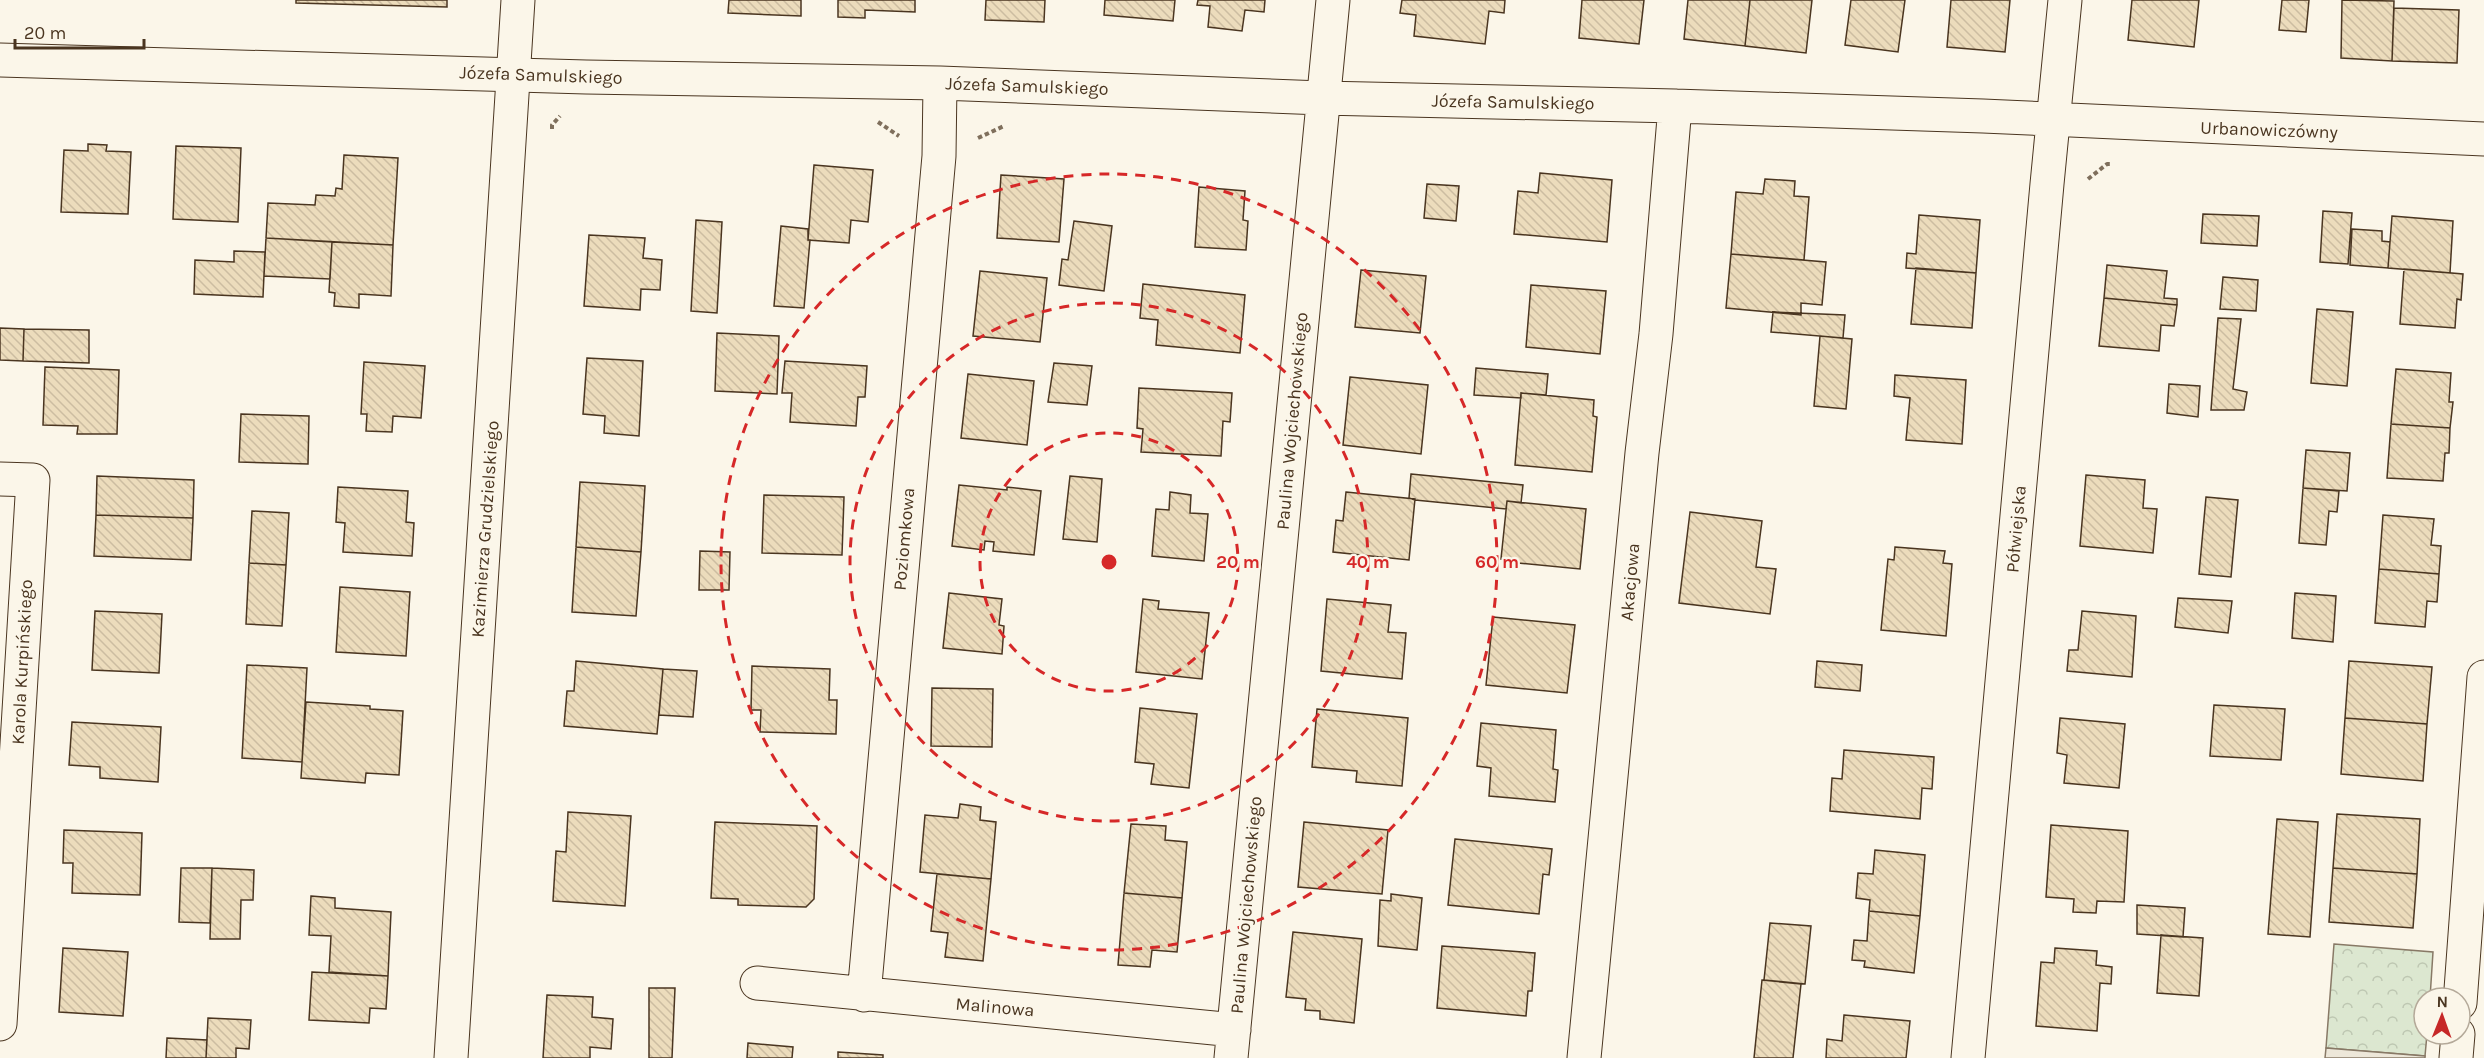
<svg xmlns="http://www.w3.org/2000/svg" width="2484" height="1058" font-family="Karla,sans-serif">
  <style>
    .park { fill: url(#park-crowns); stroke: #887966; stroke-width: 1.5 }
    .parking { fill: #ede7d9; stroke: #887966; stroke-width: 1.5 }
    .building { fill: url(#building-back-hatch); stroke: #4a3520; stroke-width: 1.5 }
    .lines { fill: none; stroke-linecap: round; stroke-linejoin: round }
    .street-casing { stroke: #4a3520; stroke-width: 35 }
    .secondary-casing { stroke: #4a3520; stroke-width: 35 }
    .path { stroke: #7f6f5c; stroke-width: 4; stroke-dasharray: 4.5 3; stroke-linecap: butt }
    .street { stroke: #fbf6e9; stroke-width: 33 }
    .secondary { stroke: #fbf6e9; stroke-width: 33 }
    .ring { fill: none; stroke: #d62828; stroke-width: 3; stroke-dasharray: 10 8 }
    .labels { text-anchor: middle; stroke-width: 4.5; stroke-linejoin: round; paint-order: stroke }
    .street-label { font-size: 18px; fill: #4a3520; stroke: #fbf6e9 }
    .centre { fill: #d62828; stroke: #fbf6e9; stroke-width: 3 }
    .ring-label { font-size: 18px; text-anchor: middle; font-weight: bold; fill: #d62828; stroke: #fbf6e9; stroke-width: 4.5; stroke-linejoin: round; paint-order: stroke }
  </style>
  <defs>
    <pattern id="park-crowns" width="20" height="18" patternUnits="userSpaceOnUse" patternTransform="scale(1.5)"><rect width="20" height="18" fill="#dce7d0"/><path d="M2 6a3 3 0 1 1 6 0M12 15a3 3 0 1 1 6 0" fill="none" stroke="#bec7b2"/></pattern>
    <pattern id="building-back-hatch" width="6" height="6" patternUnits="userSpaceOnUse" patternTransform="scale(1.5)"><rect width="6" height="6" fill="#ecdcbc"/><path d="M-1 5l2 2M0 0l6 6M5-1l2 2" fill="none" stroke="#ccbda1"/></pattern>
  </defs>
  <rect width="100%" height="100%" fill="#fbf6e9"/>
  <path class="park" d="M2334 944 2433 952 2430 998H2424V1034H2427L2425 1056 2326 1048Z"/>
  <path class="parking" d="M2326 1048 2425 1056V1058H2325Z"/>
  <path class="building" d="M296 0H447V7L296 3Z
    M729 0H801V16L728 13Z
    M838 0H915V12L865 10V18L838 17Z
    M986 0H1045L1044 22 985 20Z
    M1105 0H1175L1173 21 1104 15Z
    M1198 0H1265L1264 12 1245 10 1242 31 1208 27 1210 6 1197 5Z
    M1402 0H1505L1504 13 1489 11 1485 44 1414 36 1416 15 1400 13Z
    M1582 0H1644L1639 44 1579 38Z
    M1688 0H1750L1745 46 1684 39Z
    M1750 0H1812L1806 53 1745 46Z
    M1851 0H1905L1898 52 1845 45Z
    M1951 0H2010L2005 52 1947 47Z
    M2132 0H2199L2194 47 2128 40Z
    M2282 0H2309L2306 32 2279 30Z
    M2342 0 2394 1 2392 61 2341 58Z
    M2394 8 2459 10 2457 63 2392 61Z
    M88 144 107 145 106 151 131 152 128 214 61 212 64 150 88 151Z
    M176 146 241 148 238 222 173 219Z
    M344 155 398 158 393 245 266 238 268 203 315 205 316 195 335 196 336 188 342 189Z
    M814 165 873 170 868 222 851 220 849 243 808 240Z
    M1540 173 1612 180 1607 242 1514 234 1518 191 1538 193Z
    M1001 175 1064 179 1059 242 997 238Z
    M1765 179 1795 181 1794 196 1809 197 1804 260 1731 254 1736 192 1763 194Z
    M1427 184 1459 186 1456 221 1424 218Z
    M1199 187 1245 191 1243 220 1248 221 1246 250 1195 247Z
    M2323 211 2352 213 2348 264 2320 262Z
    M2203 214 2259 216 2257 246 2201 243Z
    M1919 215 1980 220 1976 273 1906 268 1907 253 1916 254Z
    M2392 216 2453 221 2450 273 2388 268Z
    M696 220 722 222 717 313 691 311Z
    M1074 221 1112 226 1104 291 1059 285 1062 259 1068 260Z
    M781 226 808 229V240H810L804 308 774 306Z
    M2352 229 2382 231V241L2390 242 2388 268 2350 265Z
    M589 235 645 238 643 258 662 260 660 290 641 289 640 310 584 306Z
    M266 238 332 242 330 279 264 276Z
    M332 242 393 245 391 296 359 294V308L334 306 335 293 329 292Z
    M234 251 265 252 263 297 194 294 195 260 234 262Z
    M1731 254 1826 262 1822 305 1801 303V315L1726 308Z
    M2107 265 2167 271 2164 298 2177 299V305L2104 298Z
    M1916 268 1976 273 1972 328 1911 324Z
    M2404 269 2463 274 2461 300 2457 299 2455 328 2400 324Z
    M1361 270 1426 276 1420 333 1355 327Z
    M980 271 1047 278 1040 342 973 336Z
    M2223 277 2258 280 2256 311 2220 309Z
    M1143 284 1245 295 1240 353 1156 345 1158 320 1140 318Z
    M1531 285 1606 291 1600 354 1526 347Z
    M2104 298 2177 305 2174 326 2161 325 2159 351 2099 346Z
    M2317 309 2353 312 2347 386 2311 383Z
    M1773 312 1845 315 1843 338 1771 332Z
    M2218 318 2241 319 2233 389 2247 392 2244 410H2211Z
    M0 328 24 329 23 361 0 360Z
    M24 329 89 330V363L23 361Z
    M717 333 779 336 777 394 715 391Z
    M1820 336 1852 339 1846 409 1814 406Z
    M587 358 643 361 639 436 604 433 605 416 583 414Z
    M785 361 867 366 865 397H858L856 426 790 422 792 393H782Z
    M364 362 425 366 421 418 393 416 392 432 366 431 367 414H361Z
    M1054 363 1092 366 1087 405 1048 402Z
    M45 367 119 370 117 434H77L78 426 43 425Z
    M1476 368 1548 374 1546 395 1521 393V398L1474 395Z
    M2396 369 2451 373 2449 402H2453L2450 428 2391 424Z
    M968 374 1034 381 1027 445 961 438Z
    M1895 375 1966 380 1962 444 1906 440 1910 398 1894 396Z
    M1350 377 1428 385 1421 454 1343 445Z
    M2169 384 2200 386 2198 417 2167 413Z
    M1139 388 1232 393 1230 422 1223 421 1221 456 1141 452 1143 429 1137 428Z
    M1521 393 1594 400 1593 416 1597 417 1592 472 1515 465Z
    M241 414 309 416 308 464 239 462Z
    M2391 424 2450 428 2449 453H2445L2443 481 2387 478Z
    M2306 450 2350 453 2347 491 2303 488Z
    M1411 474 1523 485 1521 503 1507 501 1506 509 1415 500 1409 498Z
    M2086 475 2145 480 2143 508 2157 509 2153 553 2080 546Z
    M97 476 194 480 193 518 96 515Z
    M1070 476 1102 479 1097 542 1063 539Z
    M580 482 645 486 641 552 576 547Z
    M959 485 1007 490V487L1041 491 1034 555 993 551 994 542 985 541 984 550 952 546Z
    M338 487 408 491 406 522 414 523 412 556 343 552 345 523 336 522Z
    M2303 488 2339 491 2337 512 2329 511 2326 545 2299 543Z
    M1170 492 1191 495 1190 513 1208 514 1204 561 1152 556 1156 509 1169 510Z
    M1346 492 1415 499 1409 560 1333 552 1336 520 1343 521Z
    M764 495 844 497 842 555 762 553Z
    M2206 497 2238 500 2231 577 2199 574Z
    M1507 501 1586 509 1580 569 1518 563V560L1501 559Z
    M252 511 289 513 286 565 249 563Z
    M1690 512 1762 521 1756 567 1776 569 1770 614 1679 603Z
    M96 515 193 518 191 560 94 556Z
    M2383 515 2434 519 2431 545 2441 546 2439 574 2379 569Z
    M576 547 641 552 636 616 572 612Z
    M1895 547 1945 551 1943 563 1952 564 1946 636 1881 630 1888 559 1894 560Z
    M700 551 730 552 729 590H699Z
    M249 563 286 565 282 626 246 624Z
    M2379 569 2439 574 2437 602 2427 601 2425 627 2375 623Z
    M340 587 410 592 406 656 336 652Z
    M949 593 1002 599 999 625 1004 626 1002 654 943 648Z
    M2295 593 2336 596 2333 642 2292 638Z
    M2178 598 2232 601 2228 633 2175 627Z
    M1143 599 1159 601 1158 609 1209 613 1202 679 1136 672Z
    M1327 599 1391 605 1388 632 1406 633 1402 679 1321 671Z
    M95 611 162 614 159 673 92 670Z
    M2082 611 2136 616 2132 677 2067 671 2069 650H2078Z
    M1493 617 1575 625 1567 693 1486 685Z
    M576 661 663 669 657 734 564 726 567 691H574Z
    M1817 661 1862 665 1860 691 1815 687Z
    M2349 661 2432 667 2427 724 2345 718Z
    M247 665 307 668 302 762 242 758Z
    M752 666 830 669 829 700H837L836 734 760 732 761 710H751Z
    M663 669 697 671 693 717 659 715Z
    M932 688 993 689 992 747 931 746Z
    M306 702 370 706V709L403 711 399 775 366 773 365 783 301 778Z
    M2214 705 2285 709 2281 760 2210 756Z
    M1140 708 1197 714 1189 788 1151 784 1154 764 1135 762Z
    M1317 709 1408 718 1402 786 1356 782 1357 771 1312 767Z
    M2060 718 2125 724 2119 788 2064 783 2067 755 2057 753Z
    M2345 718 2427 724 2423 781 2341 774Z
    M72 722 161 727 158 782 100 778V767L69 765Z
    M1481 723 1556 730 1553 769 1558 770 1555 802 1489 796 1491 768 1477 766Z
    M1844 750 1934 757 1932 789 1922 788 1920 819 1830 811 1832 778 1842 779Z
    M960 804 981 807 980 820 996 822 991 879 920 872 925 815 958 818Z
    M568 812 631 816 625 906 553 901 556 851 566 852Z
    M2337 814 2420 819 2417 874 2333 868Z
    M2277 819 2318 822 2310 937 2268 934Z
    M715 822 817 826 814 899 806 907 738 905V899L711 898Z
    M1304 822 1388 830 1382 894 1298 887Z
    M1131 824 1166 826 1165 840 1187 842 1182 898 1124 893Z
    M2051 825 2128 831 2124 902 2097 901 2096 913 2073 912 2074 899 2046 897Z
    M64 830 142 833 140 895 72 893 73 863H63Z
    M1455 839 1552 849 1549 875 1543 874 1539 914 1448 905Z
    M1875 850 1925 855 1920 916 1869 911 1870 900 1856 898 1858 873 1873 874Z
    M181 868H212L210 923 179 922Z
    M212 868 254 870 253 900H241L240 939H210Z
    M2333 868 2417 874 2413 928 2329 922Z
    M937 874 991 879 983 961 945 957 948 933 931 931Z
    M1124 893 1182 898 1177 952 1152 950 1150 967 1118 965Z
    M1391 894 1422 898 1417 950 1378 946 1380 900 1391 901Z
    M311 896 335 898V908L391 912 388 976 329 972 331 936 309 935Z
    M2137 905 2185 908 2183 937 2137 934Z
    M1869 911 1920 916 1914 973 1864 967 1865 961 1852 960 1854 940 1867 941Z
    M1770 923 1811 926 1805 984 1764 980Z
    M1293 932 1362 939 1354 1023 1320 1019V1011L1305 1010 1306 999 1286 997Z
    M2161 935 2203 938 2199 996 2157 993Z
    M1442 946 1535 953 1532 991H1528L1526 1016 1437 1008Z
    M63 948 128 952 123 1016 59 1012Z
    M2055 948 2097 951 2096 965 2112 967 2111 984 2100 983 2097 1031 2036 1026 2041 962 2054 963Z
    M312 972 388 976 386 1009 370 1008 369 1023 309 1020Z
    M1762 980 1801 984 1793 1058H1754Z
    M649 988H675L672 1058H649Z
    M547 995 593 997 592 1017 613 1019 611 1049 590 1047V1058H543Z
    M1844 1015 1910 1021 1906 1058H1826L1827 1039 1842 1041Z
    M208 1018 251 1020 249 1049 236 1048V1058H206Z
    M167 1038 207 1040 206 1058H166Z
    M748 1043 793 1047 792 1058H747Z
    M838 1052 883 1055V1058H838Z"/>
  <g class="lines">
    <g class="street-casing">
      <path id="street" d="M0 60 586 77 940 83 1322 98 1675 106 1983 116 2484 139
        M0 479 33 480 0 1024
        M757 983 1234 1030
        M864 995 939 156 940 83
        M2460 1003 2484 677
        M1231 1058 1333 0
        M1584 1058 1642 453 1656 334 1675 106
        M1968 1058 2047 184 2065 0
        M2456 1058 2458 1034"/>
    </g>
    <g class="secondary-casing">
      <path id="secondary" d="M451 1058 518 0"/>
    </g>
    <path class="path" d="M878 122 899 136
      M552 129V125L560 116
      M978 138 1004 126
      M2088 179 2107 164H2111"/>
    <use href="#street" class="street"/>
    <use href="#secondary" class="secondary"/>
  </g>
  <g class="ring">
    <circle cx="1109" cy="562" r="129"/>
    <circle cx="1109" cy="562" r="259"/>
    <circle cx="1109" cy="562" r="388"/>
  </g>
  <g class="labels">
    <g class="street-label">
      <text transform="translate(541 75) rotate(2)" y="6">Józefa Samulskiego</text>
      <text transform="translate(1027 86) rotate(2)" y="6">Józefa Samulskiego</text>
      <text transform="translate(1513 102) rotate(1)" y="6">Józefa Samulskiego</text>
      <text transform="translate(2269 130) rotate(2)" y="6">Urbanowiczówny</text>
      <text transform="translate(1292 421) rotate(-85)" y="6">Paulina Wojciechowskiego</text>
      <text transform="translate(485 529) rotate(-86)" y="6">Kazimierza Grudzielskiego</text>
      <text transform="translate(2016 529) rotate(-85)" y="6">Półwiejska</text>
      <text transform="translate(904 539) rotate(-85)" y="6">Poziomkowa</text>
      <text transform="translate(1630 582) rotate(-85)" y="6">Akacjowa</text>
      <text transform="translate(22 662) rotate(-87)" y="6">Karola Kurpińskiego</text>
      <text transform="translate(1246 905) rotate(-85)" y="6">Paulina Wojciechowskiego</text>
      <text transform="translate(995 1007) rotate(5)" y="6">Malinowa</text>
    </g>
  </g>
  <circle cx="1109" cy="562" r="9" class="centre"/>
  <g class="ring-label">
    <text x="1238" y="568">20 m</text>
    <text x="1368" y="568">40 m</text>
    <text x="1497" y="568">60 m</text>
  </g>
  <g transform="translate(2442 1016) rotate(1)"><circle r="28" fill="#fbf6e9" stroke="#b4a999" stroke-width="1.5"/>
  <path d="M0-4.5L10 22L0 15L-10 22Z" fill="#c62828"/>
  <text y="-9" font-size="16" font-weight="bold" text-anchor="middle" fill="#4a3520">N</text>
  </g>
  <path d="M15 39v9h129v-9" fill="none" stroke="#4a3520" stroke-width="3"/>
  <text x="24" y="39" font-size="18" fill="#4a3520" stroke="#fbf6e9" stroke-width="4.5" paint-order="stroke">20 m</text>
</svg>
